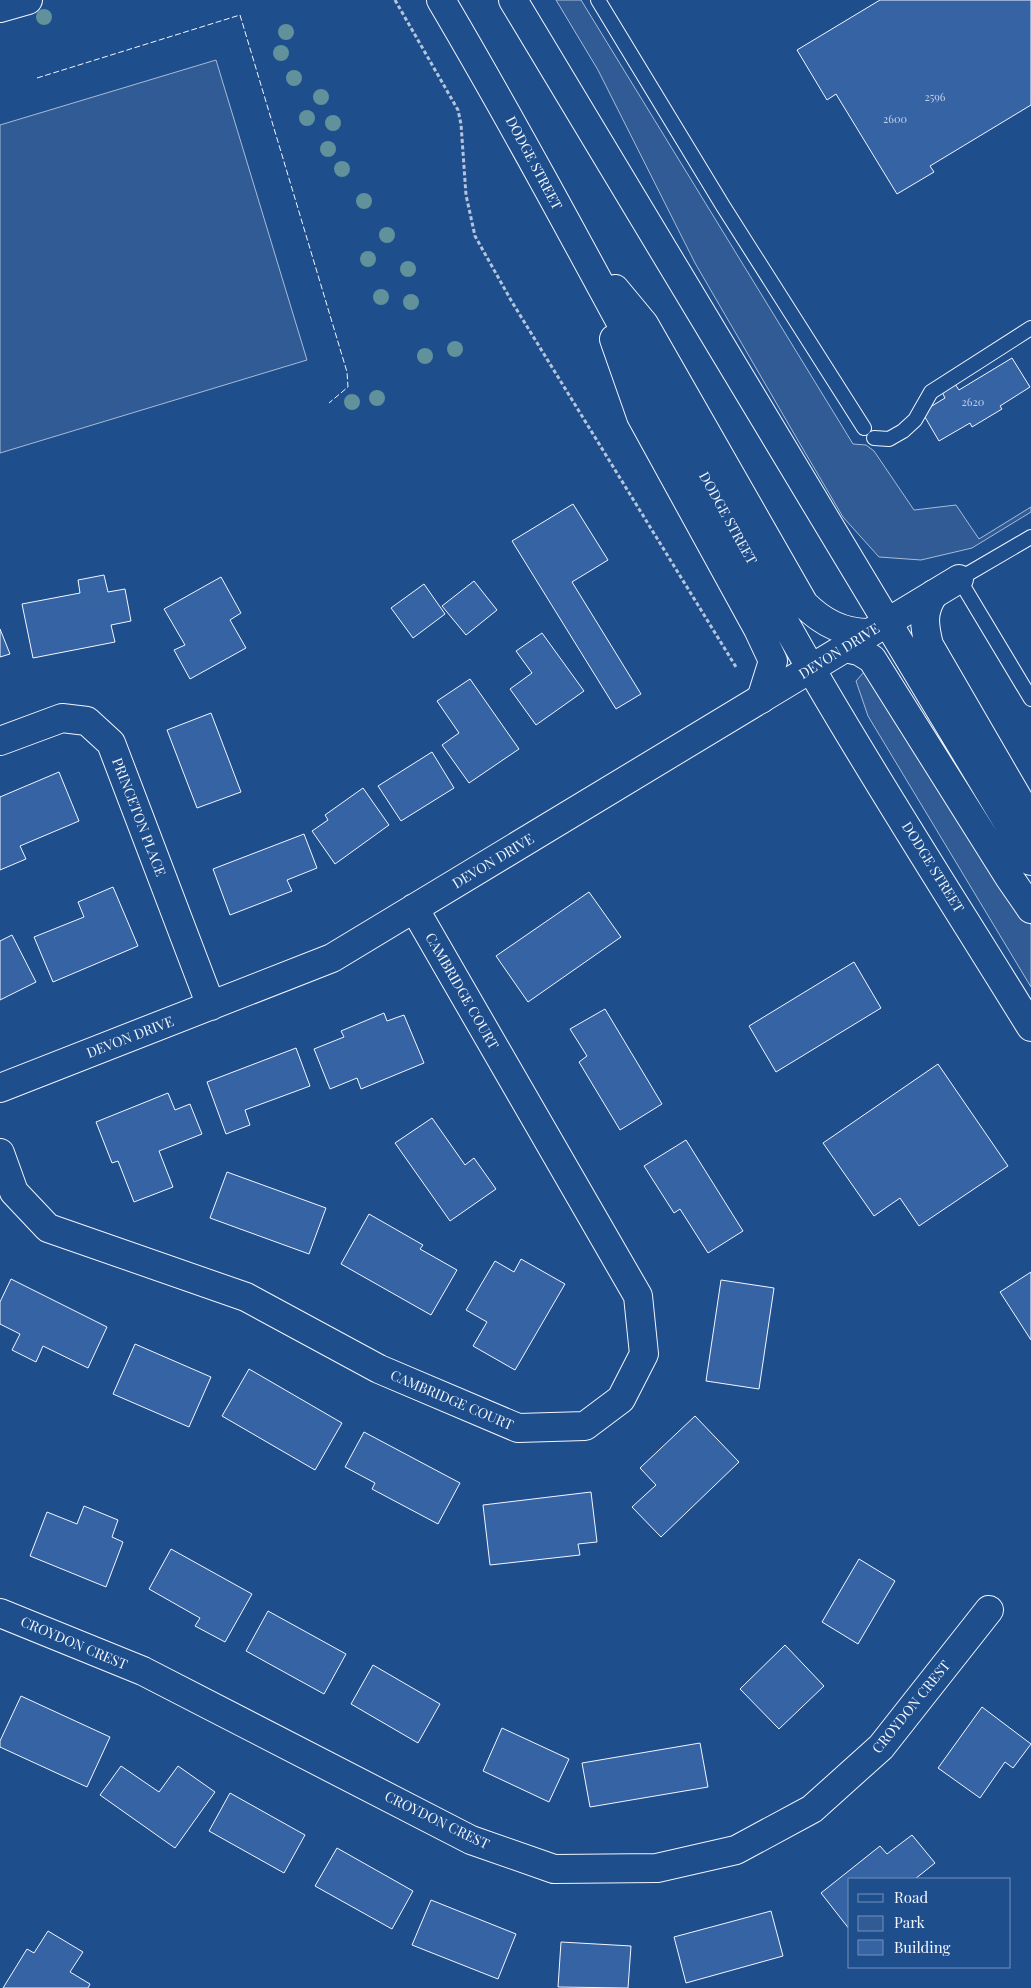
<svg xmlns="http://www.w3.org/2000/svg" width="1031" height="1988" font-family="'Playfair Display',serif">
  <style>
    .green { fill: #305b95; stroke: #a8bbd7 }
    .building { fill: #3563a3; stroke: #f2f6ff }
    .lines { fill: none; stroke-linecap: round; stroke-linejoin: round }
    .service-casing { stroke: #f2f6ff; stroke-width: 16 }
    .minor-casing { stroke: #f2f6ff; stroke-width: 30 }
    .trunk-casing { stroke: #f2f6ff; stroke-width: 30 }
    .path { stroke: #b3c4dc; stroke-width: 3; stroke-dasharray: 4 2.5; stroke-linecap: butt }
    .service { stroke: #1f4e8c; stroke-width: 14 }
    .minor { stroke: #1f4e8c; stroke-width: 28 }
    .trunk { stroke: #1f4e8c; stroke-width: 28 }
    .fence { stroke: #f2f6ff; stroke-width: 1; stroke-dasharray: 6 2.5; stroke-linecap: butt }
    .tree { fill: #61919a }
    .labels { text-anchor: middle; stroke-width: 4; stroke-linejoin: round; paint-order: stroke }
    .number-label { font-size: 11px; fill: #c3d1e8 }
    .street-label { font-size: 14px; fill: #f2f6ff; stroke: #1f4e8c }
  </style>
  <rect width="100%" height="100%" fill="#1f4e8c"/>
  <path class="green" d="M556 0H581L853 444 866 445 874 451 914 510 956 505 979 539 1031 507V512L972 548 921 560 879 557 843 517 803 449 695 263 598 70Z
    M216 60 307 360 0 453V125Z
    M864 672 872 676 992 869 1031 925V987L868 716 856 681Z"/>
  <path class="building" d="M880 0H1031V105L930 166 934 172 897 194 836 94 827 100 797 50Z
    M1012 358 1030 387 1000 406 1002 409 972 427 970 423 939 441 922 412 945 398 942 392 955 384 959 390Z
    M573 504 608 560 572 582 641 694 616 709 512 541Z
    M104 575 108 592 125 589 131 621 111 625 115 642 33 658 22 604 80 593 78 580Z
    M221 577 241 613 230 620 246 648 190 679 174 650 185 645 164 609Z
    M474 581 497 610 466 635 442 606Z
    M424 584 445 614 413 638 391 608Z
    M0 629 10 654 0 657Z
    M542 633 584 691 536 725 510 689 532 673 516 651Z
    M470 679 519 749 469 783 442 745 459 733 437 701Z
    M211 713 241 792 197 808 167 730Z
    M432 752 454 788 401 821 378 786Z
    M59 772 79 821 20 846 26 859 0 870V797Z
    M363 788 389 825 335 864 312 831 328 820 325 815Z
    M304 834 317 868 287 880 292 891 230 915 213 869Z
    M113 887 138 946 53 982 34 937 84 917 78 902Z
    M589 892 621 937 528 1002 496 956Z
    M12 935 36 982 0 1000V941Z
    M854 962 881 1008 776 1072 749 1026Z
    M605 1009 662 1104 620 1130 579 1062 587 1056 570 1029Z
    M384 1013 387 1021 404 1015 424 1063 361 1089 357 1078 330 1089 314 1049 344 1037 341 1031Z
    M296 1048 310 1086 245 1110 250 1125 226 1134 207 1082Z
    M938 1064 1008 1166 919 1226 900 1198 874 1216 823 1143Z
    M168 1093 175 1110 190 1104 202 1134 159 1151 173 1187 134 1202 118 1161 112 1163 96 1122Z
    M432 1118 465 1165 474 1158 496 1189 450 1221 395 1143Z
    M686 1140 743 1231 708 1253 680 1209 674 1213 644 1166Z
    M227 1172 326 1208 309 1254 210 1218Z
    M369 1214 423 1245 420 1249 457 1270 431 1315 341 1264Z
    M521 1259 565 1284 515 1370 473 1346 487 1322 466 1310 495 1261 514 1272Z
    M1031 1272V1340L1000 1292Z
    M11 1279 107 1327 88 1368 43 1346 36 1362 12 1350 20 1334 0 1324V1302Z
    M721 1280 774 1288 759 1389 706 1381Z
    M135 1344 211 1377 189 1427 113 1394Z
    M249 1369 342 1423 315 1470 222 1416Z
    M695 1416 739 1462 661 1537 632 1507 656 1485 640 1468Z
    M364 1432 460 1483 438 1524 372 1489 375 1483 345 1467Z
    M591 1492 597 1542 578 1544 580 1555 490 1565 483 1505Z
    M84 1506 118 1520 112 1537 123 1542 106 1587 30 1556 47 1512 77 1524Z
    M171 1549 252 1594 225 1642 195 1626 200 1618 149 1589Z
    M859 1559 895 1581 858 1644 822 1622Z
    M268 1611 346 1654 324 1694 246 1651Z
    M785 1645 824 1686 779 1729 740 1689Z
    M373 1665 440 1704 418 1743 351 1704Z
    M21 1696 110 1737 87 1787 0 1747V1741Z
    M982 1707 1031 1744 1013 1768 1005 1762 980 1798 938 1768Z
    M502 1728 569 1759 549 1802 483 1771Z
    M700 1743 708 1787 590 1807 582 1763Z
    M121 1766 159 1792 178 1766 215 1792 175 1848 100 1795Z
    M230 1793 305 1835 284 1873 209 1831Z
    M912 1835 935 1863 915 1879H850V1930L821 1893 880 1846 887 1854Z
    M337 1848 413 1891 392 1929 315 1886Z
    M431 1900 516 1934 498 1979 412 1945Z
    M771 1911 783 1956 686 1983 674 1937Z
    M48 1931 83 1952 70 1972 90 1984 88 1988H3L27 1949 34 1953Z
    M561 1942 631 1946 628 1988 558 1987Z"/>
  <g class="lines">
    <g class="service-casing">
      <path id="service" d="M598 0 723 206 864 428
        M874 438 889 439 903 431 915 420 931 392 1031 328
        M1031 537 959 579 1031 699"/>
    </g>
    <g class="minor-casing">
      <path id="minor" d="M0 8 28 0
        M0 741 62 718 87 721 111 743 211 1006
        M0 1088 332 958 959 579
        M0 1153 14 1192 48 1228 246 1297 379 1369 518 1428 585 1426 621 1399 644 1354 638 1296 414 908
        M0 1613 143 1671 471 1840 554 1869 657 1868 736 1850 812 1809 881 1747 989 1610"/>
    </g>
    <g class="trunk-casing">
      <path id="trunk" d="M441 0C570 219 683 446 810 667 880 788 957 907 1031 1027
        M513 0 1031 861
        M615 289 644 324 804 604C822 622 842 633 869 633
        M614 339 641 416 758 629 773 661 761 699
        M934 594C922 611 924 625 929 645L1031 821
        M845 648 859 651 872 659 1009 877 1031 909"/>
    </g>
    <path class="path" d="M395 0 458 110 461 124 466 195 475 236 512 302 736 667"/>
    <use href="#service" class="service"/>
    <use href="#minor" class="minor"/>
    <use href="#trunk" class="trunk"/>
    <path class="fence" d="M37 78 240 15 347 372 348 387 329 403"/>
  </g>
  <g class="tree">
    <circle cx="44" cy="17" r="8"/>
    <circle cx="286" cy="32" r="8"/>
    <circle cx="281" cy="53" r="8"/>
    <circle cx="294" cy="78" r="8"/>
    <circle cx="321" cy="97" r="8"/>
    <circle cx="307" cy="118" r="8"/>
    <circle cx="333" cy="123" r="8"/>
    <circle cx="328" cy="149" r="8"/>
    <circle cx="342" cy="169" r="8"/>
    <circle cx="364" cy="201" r="8"/>
    <circle cx="387" cy="235" r="8"/>
    <circle cx="368" cy="259" r="8"/>
    <circle cx="408" cy="269" r="8"/>
    <circle cx="381" cy="297" r="8"/>
    <circle cx="411" cy="302" r="8"/>
    <circle cx="455" cy="349" r="8"/>
    <circle cx="425" cy="356" r="8"/>
    <circle cx="377" cy="398" r="8"/>
    <circle cx="352" cy="402" r="8"/>
  </g>
  <g class="labels">
    <g class="number-label">
      <text x="935" y="101">2596</text>
      <text x="895" y="123">2600</text>
      <text x="973" y="406">2620</text>
    </g>
    <g class="street-label">
      <text transform="translate(534 163) rotate(62)" y="5">DODGE STREET</text>
      <text transform="translate(728 518) rotate(61)" y="5">DODGE STREET</text>
      <text transform="translate(839 651) rotate(-32)" y="5">DEVON DRIVE</text>
      <text transform="translate(139 817) rotate(69)" y="5">PRINCETON PLACE</text>
      <text transform="translate(493 861) rotate(-31)" y="5">DEVON DRIVE</text>
      <text transform="translate(933 867) rotate(58)" y="5">DODGE STREET</text>
      <text transform="translate(462 991) rotate(60)" y="5">CAMBRIDGE COURT</text>
      <text transform="translate(130 1037) rotate(-21)" y="5">DEVON DRIVE</text>
      <text transform="translate(452 1400) rotate(23)" y="5">CAMBRIDGE COURT</text>
      <text transform="translate(74 1643) rotate(23)" y="5">CROYDON CREST</text>
      <text transform="translate(911 1707) rotate(-51)" y="5">CROYDON CREST</text>
      <text transform="translate(437 1820) rotate(26)" y="5">CROYDON CREST</text>
    </g>
  </g>
  <rect x="848" y="1878" width="162" height="90" fill="#1f4e8c" stroke="#7391ba"/>
  <rect x="858" y="1894" width="25" height="8" fill="#1f4e8c" stroke="#7391ba"/>
  <text x="894" y="1903" font-size="15" fill="#f2f6ff">Road</text>
  <rect x="858" y="1916" width="25" height="15" fill="#305b95" stroke="#7391ba"/>
  <text x="894" y="1928" font-size="15" fill="#f2f6ff">Park</text>
  <rect x="858" y="1940" width="25" height="15" fill="#3563a3" stroke="#7391ba"/>
  <text x="894" y="1953" font-size="15" fill="#f2f6ff">Building</text>
</svg>
